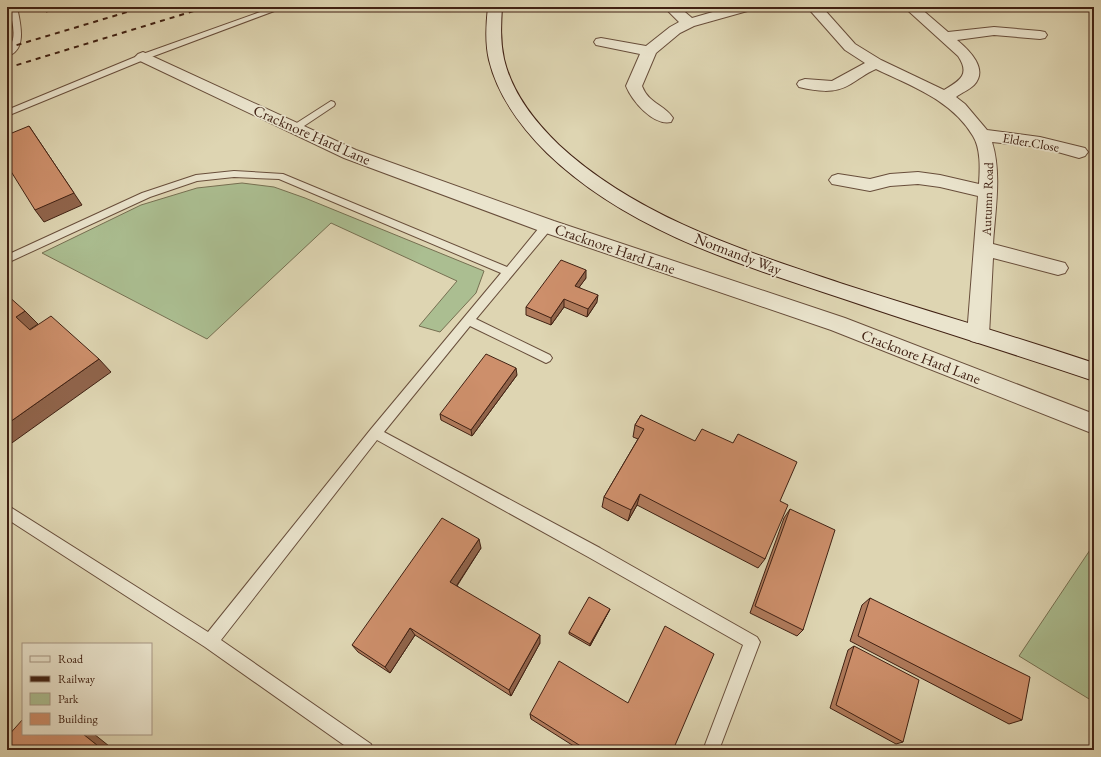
<svg xmlns="http://www.w3.org/2000/svg" width="1101" height="757" font-family="'EB Garamond',serif">
  <style>
    .green { fill: #abbe91; stroke: #767052 }
    .lines { fill: none; stroke-linecap: round; stroke-linejoin: round }
    .lane-casing { stroke: #684e3b; stroke-width: 2 }
    .street-casing { stroke: #684e3b; stroke-width: 2 }
    .secondary-casing { stroke: #402113; stroke-width: 2 }
    .lane { fill: #eae4cd; fill-rule: evenodd }
    .street { fill: #eae4cd; fill-rule: evenodd }
    .secondary { fill: #eae4cd; fill-rule: evenodd }
    .rail { stroke: #402113; stroke-width: 2; stroke-dasharray: 5 5; stroke-linecap: butt }
    .wall { fill: #b07b5c; stroke: #402113 }
    .shaded-wall { fill: #90644b; stroke: #402113 }
    .building { fill: #cd8f6b; stroke: #402113 }
    .labels { text-anchor: middle; stroke-width: 3.5; stroke-linejoin: round; paint-order: stroke }
    .far-street-label { font-size: 13px; fill: #402113; stroke: #eae4cd }
    .street-label { font-size: 15px; fill: #402113; stroke: #eae4cd }
  </style>
  <rect width="100%" height="100%" fill="#ded5b2"/>
  <filter id="stains"><feTurbulence type="fractalNoise" baseFrequency=".005" numOctaves="4"/><feColorMatrix values="0 0 0 0 .2 0 0 0 0 .09 0 0 0 0 .02 0 0 0 .5 -.17"/></filter>
  <radialGradient id="worn" r=".72"><stop offset=".6" stop-color="#630" stop-opacity="0"/><stop offset="1" stop-color="#630" stop-opacity=".3"/></radialGradient>
  <path class="green" d="M242 183 274 187 305 198 484 271 476 293 440 332 419 326 457 281 331 223 207 339 42 253 141 205 197 188Z
    M1094 544V702L1019 656Z"/>
  <g class="lines">
    <g class="lane-casing">
      <path id="lane" d="M9 7H17C20 22 28 51 7 56 7 49 11 46 13 39 15 28 11 17 9 7Z
        M274 7H285L146 59 7 116V110L140 55Z
        M331 101 334 102 335 104 334 106 298 130H292L290 128 292 126Z
        M234 171 283 174 507 267 543 223H551L552 226 551 229 476 319 550 355 552 358 550 361 546 363 542 361 470 326 384 432 600 548 757 637 760 642 719 750H703L743 645 590 558 377 440 221 640 371 744 373 750H351L205 647 7 519V505L208 632 371 429 501 273 279 179 234 177 197 181 150 197 7 263V255L142 193 196 175Z"/>
    </g>
    <g class="street-casing">
      <path id="street" d="M664 7H679L692 18 730 7H753L751 10 694 26 680 33 656 53 642 86C649 104 664 104 673 118L671 122C653 126 632 101 626 86L640 54 596 45 594 42 596 39 601 38 646 46 670 27 679 22Z
        M807 7H822L855 44 881 60 944 90C959 81 971 75 958 56L904 7H919L948 32 994 27 1040 31 1045 32 1047 35 1045 38 1040 39 994 35 957 40C969 50 989 69 974 85 969 90 961 93 956 97L965 104 987 130 1040 137 1085 148 1088 152 1085 156 1079 158 1040 147 992 142C1002 174 995 211 993 244L1065 263 1068 268 1065 273 1058 275 993 258 989 335 985 341 978 343 971 341 967 335 978 196 940 187 918 184 890 186 870 191 832 184 829 180 832 176 838 174 870 179 890 174 918 172 940 175 979 184C980 169 981 149 973 136 952 100 911 86 876 69 866 73 858 80 849 85 834 94 816 91 799 87L797 84 799 81 805 79 832 81 865 63 845 50Z
        M143 52 356 150 554 221 845 318 1094 414V434L831 330 540 231 344 158 138 60 135 57 138 54Z"/>
    </g>
    <g class="secondary-casing">
      <path id="secondary" d="M488 7H502C501 24 500 41 504 59 512 93 534 121 559 145 638 218 743 250 843 284 926 311 1011 335 1094 363V381C1012 353 929 328 847 300 742 265 629 232 547 153 521 127 498 97 489 60 485 43 486 25 488 7Z"/>
    </g>
    <use href="#lane" class="lane"/>
    <use href="#street" class="street"/>
    <use href="#secondary" class="secondary"/>
    <path class="rail" d="M7 48 144 7
      M7 68 207 7"/>
  </g>
  <path class="wall" d="M586 278 579 287 597 302 587 317 564 307 551 325 526 315V307Z
    M517 375 472 436 441 420 440 414Z
    M641 415 780 501 765 559 758 568 637 505 628 521 602 507 604 497 638 439 633 437 635 425Z
    M790 509 803 630 797 636 750 613 784 518Z
    M481 548 457 586 540 643 511 696 415 635 390 673 358 652 352 645Z
    M870 598 1022 720 1009 724 850 641 862 605Z
    M609 611 590 646 569 634V632Z
    M854 646 903 742 896 744 830 708 848 650Z
    M530 714 673 750H580L531 719Z
    M823 747 829 750H818V749Z"/>
  <path class="shaded-wall" d="M43 7H68L46 12Z
    M29 126 82 205 44 222 35 210Z
    M586 270V278L575 293V286Z
    M598 295 597 302 587 317 588 309Z
    M564 299V307L551 325V318Z
    M25 311 38 324 29 330 16 317Z
    M99 359 111 372 9 445 7 443V424Z
    M516 368 517 375 472 436 471 430Z
    M640 494 637 505 628 521 631 510Z
    M479 539 481 548 453 591 450 582Z
    M610 609 609 611 590 646V644Z
    M410 628 415 635 390 673 385 667Z
    M540 635V643L511 696 509 690Z
    M83 734H94L114 750H103Z"/>
  <path class="building" d="M29 126 74 193 35 210 7 165V135Z
    M561 260 586 270 575 286 598 295 588 309 564 299 551 318 526 307Z
    M7 295 25 311 16 317 30 330 51 316 99 359 7 424Z
    M486 354 516 368 471 430 440 414Z
    M641 415 695 441 702 429 733 443 738 434 797 462 780 501 788 505 765 559 640 494 631 510 604 497 644 429 635 425Z
    M790 509 835 530 803 630 755 606Z
    M442 518 479 539 450 582 540 635 509 690 410 628 385 667 352 645Z
    M589 597 610 609 590 644 569 632Z
    M870 598 1030 677 1022 720 858 636Z
    M665 626 714 654 673 750H587L530 714 559 661 628 703Z
    M854 646 919 680 903 742 836 705Z
    M23 719V734H83L103 750H7V737Z
    M823 747 829 750H823Z"/>
  <g class="labels">
    <g class="far-street-label">
      <text transform="translate(1031 142) rotate(10)" y="5">Elder Close</text>
      <text transform="translate(987 199) rotate(-88)" y="5">Autumn Road</text>
    </g>
    <g class="street-label">
      <text transform="translate(312 135) rotate(24)" y="5">Cracknore Hard Lane</text>
      <text transform="translate(615 249) rotate(19)" y="5">Cracknore Hard Lane</text>
      <text transform="translate(738 254) rotate(21)" y="5">Normandy Way</text>
      <text transform="translate(921 357) rotate(21)" y="5">Cracknore Hard Lane</text>
    </g>
  </g>
  <rect width="1101" height="757" fill="none" stroke="#ded5b2" stroke-width="24"/>
  <rect x="8" y="8" width="1085" height="741" fill="none" stroke="#402113" stroke-width="2"/>
  <rect x="12" y="12" width="1077" height="733" fill="none" stroke="#402113"/>
  <rect x="22" y="643" width="130" height="92" fill="#eae4cd" stroke="#a69683"/>
  <rect x="30" y="656" width="20" height="6" fill="#eae4cd" stroke="#a69683"/>
  <text x="58" y="663" font-size="12" fill="#402113">Road</text>
  <rect x="30" y="676" width="20" height="6" fill="#402113" stroke="#a69683"/>
  <text x="58" y="683" font-size="12" fill="#402113">Railway</text>
  <rect x="30" y="693" width="20" height="12" fill="#abbe91" stroke="#a69683"/>
  <text x="58" y="703" font-size="12" fill="#402113">Park</text>
  <rect x="30" y="713" width="20" height="12" fill="#cd8f6b" stroke="#a69683"/>
  <text x="58" y="723" font-size="12" fill="#402113">Building</text>
  <rect width="100%" height="100%" filter="url(#stains)"/>
  <rect width="100%" height="100%" fill="url(#worn)"/>
</svg>
